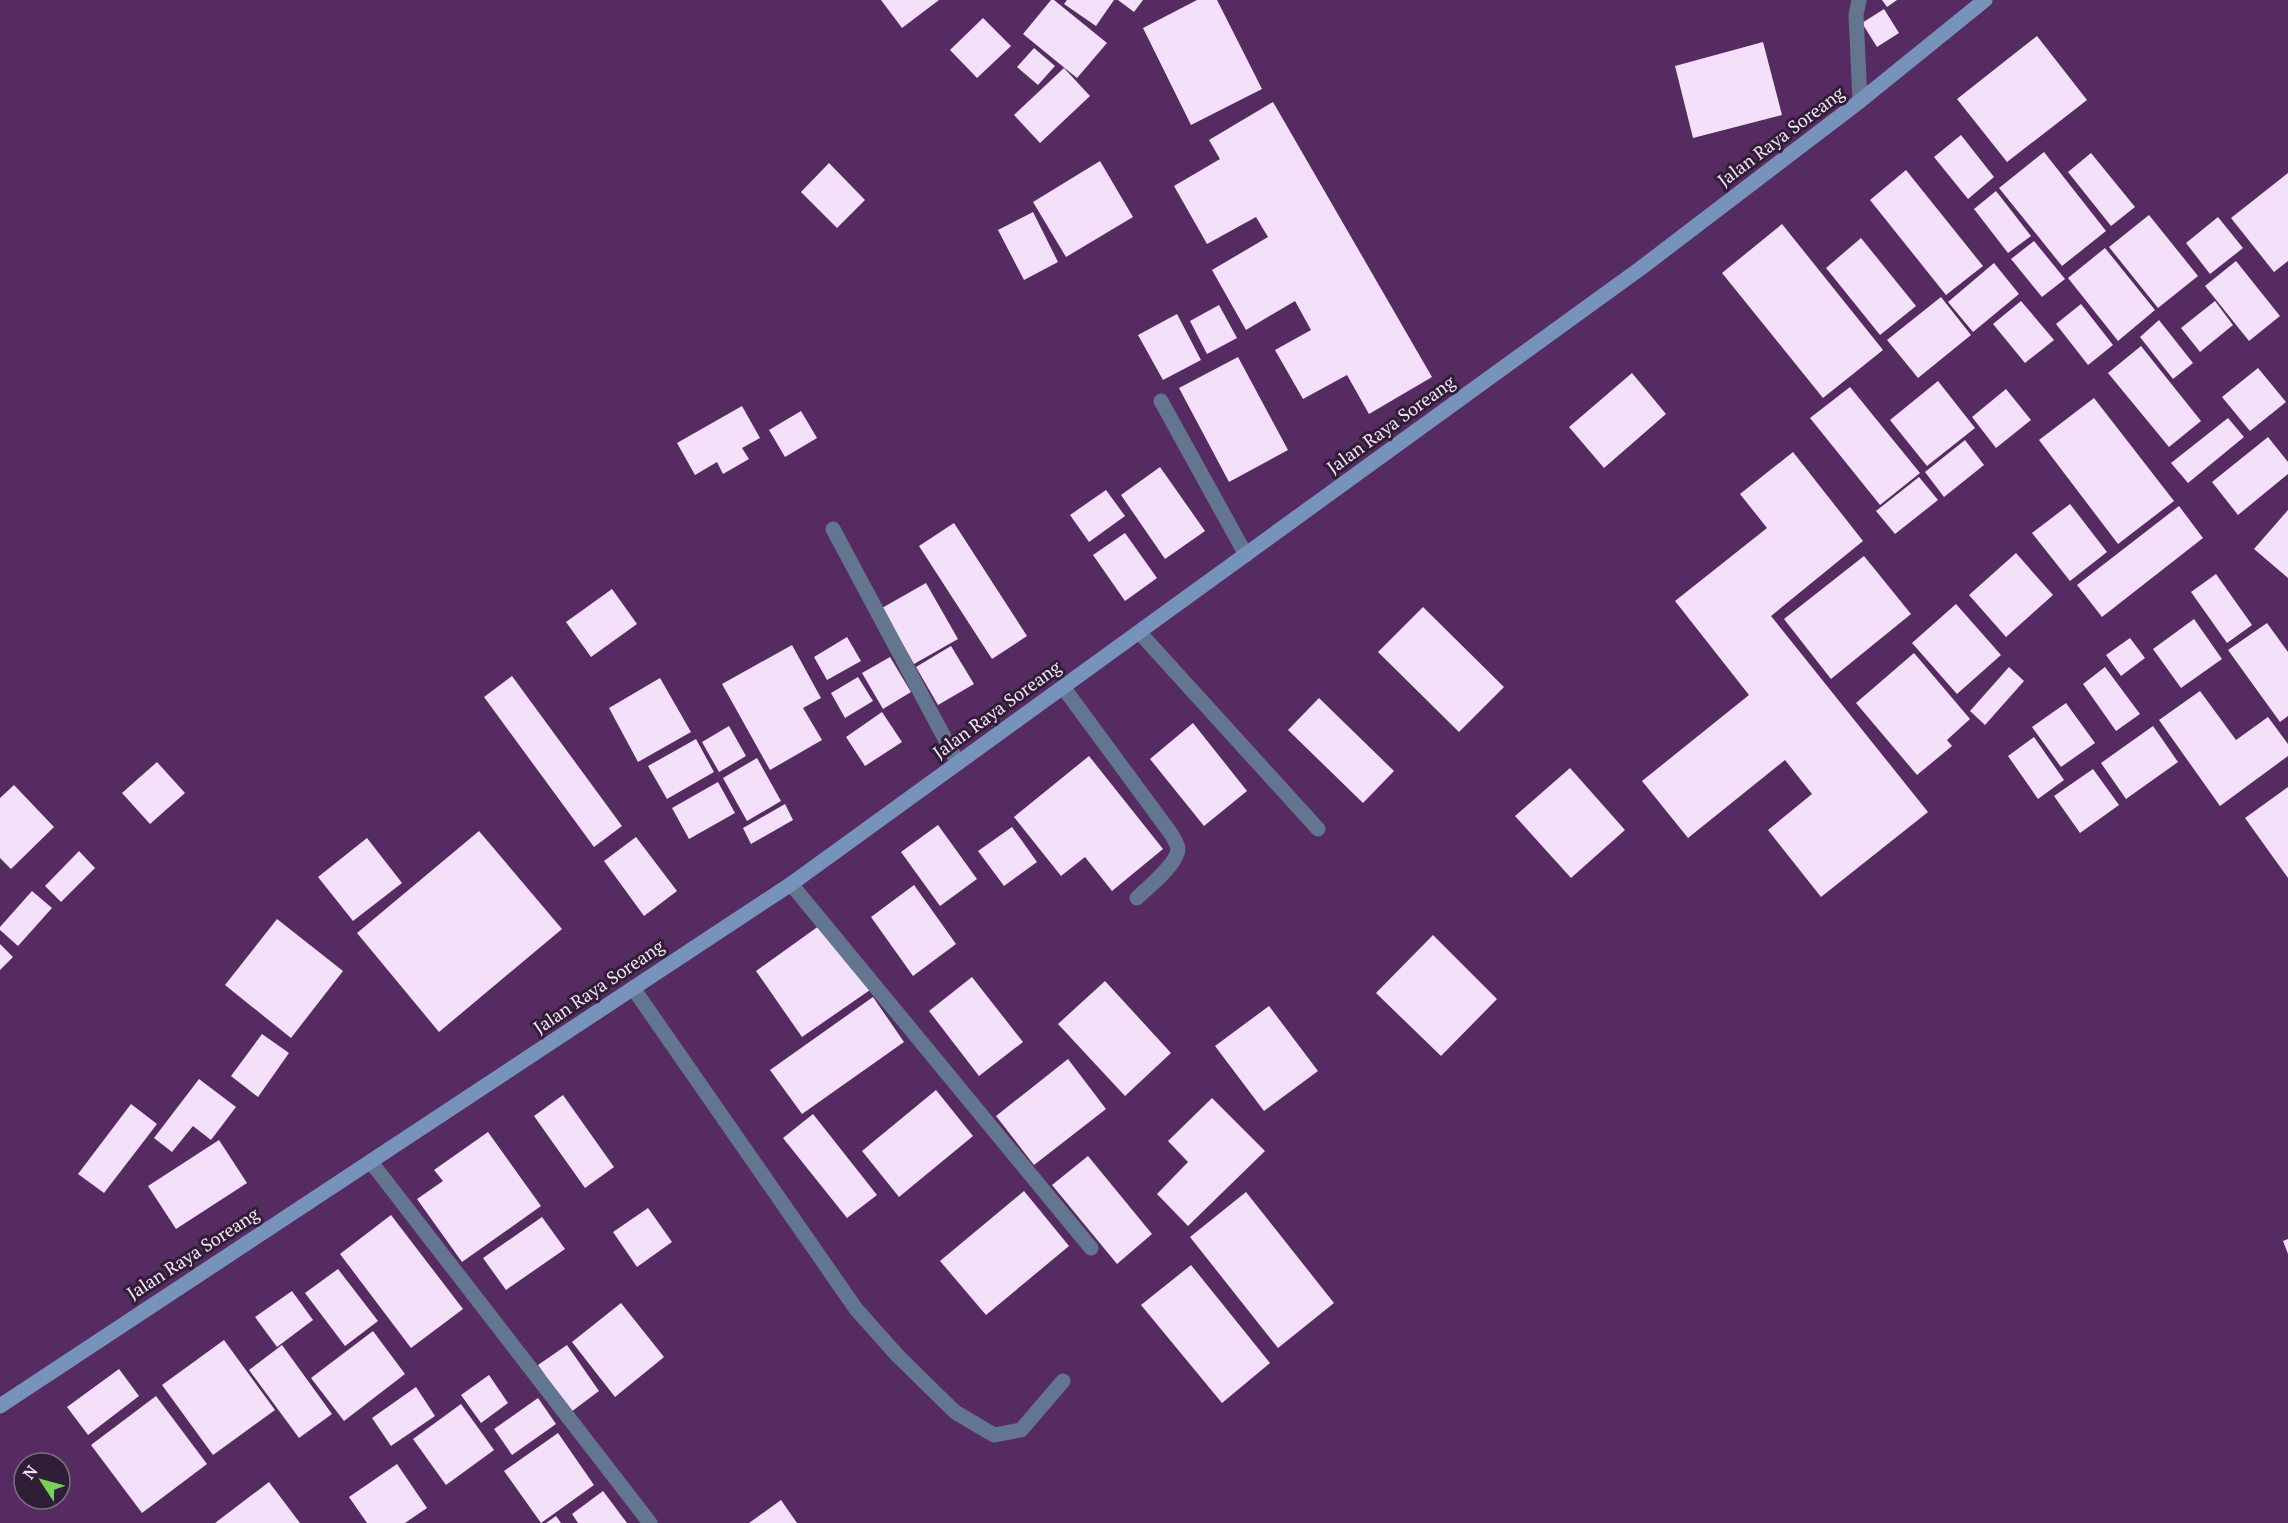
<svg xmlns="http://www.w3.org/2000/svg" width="2288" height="1523" font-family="'PT Serif',serif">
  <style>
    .building { fill: #f4e0fa }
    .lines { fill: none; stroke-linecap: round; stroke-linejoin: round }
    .service { stroke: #64758f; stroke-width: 15 }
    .minor { stroke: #64758f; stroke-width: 15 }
    .secondary { stroke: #7793bb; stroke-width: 15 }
    .labels { text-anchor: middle; stroke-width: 6; stroke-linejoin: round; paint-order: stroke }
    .street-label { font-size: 18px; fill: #f7e3fd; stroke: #301e36 }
  </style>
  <rect width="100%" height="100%" fill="#552b61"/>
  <path class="building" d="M881 0H939L902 28Z
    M1051 0H1054L1107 43 1077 78 1023 34Z
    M1067 0H1114L1096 26 1064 4Z
    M1118 0H1143L1134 12Z
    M1197 0H1217L1262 89 1191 125 1143 28Z
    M1882 0H1897L1887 7Z
    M1884 9 1899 33 1877 47 1862 23Z
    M983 18 1011 46 977 78 950 50Z
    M2037 36 2087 100 2007 162 1957 99Z
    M1763 42 1782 115 1693 138 1675 66Z
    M1034 48 1055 66 1038 85 1017 67Z
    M1064 68 1090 96 1040 143 1014 115Z
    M1273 102 1432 377 1369 414 1347 375 1303 399 1275 350 1311 330 1295 301 1246 330 1212 270 1268 237 1256 217 1207 244 1174 186 1220 159 1209 140Z
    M1961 135 1994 177 1968 199 1934 157Z
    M2044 152 2106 231 2062 266 1999 188Z
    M2091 153 2135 207 2111 226 2068 172Z
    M1100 161 1133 217 1066 257 1033 202Z
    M829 163 865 200 837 228 801 192Z
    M1906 170 1983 266 1946 295 1870 200Z
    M2288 173V261L2274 272 2231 218Z
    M1996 191 2031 236 2008 253 1974 209Z
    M1033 212 1058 262 1024 280 998 230Z
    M2149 215 2198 276 2158 308 2109 247Z
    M2218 217 2243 248 2210 274 2186 243Z
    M1782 224 1883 350 1823 398 1722 273Z
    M1861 238 1916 306 1880 335 1826 268Z
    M2034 241 2065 279 2042 297 2011 259Z
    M2105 248 2155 310 2118 341 2068 278Z
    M2236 261 2280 316 2249 341 2205 286Z
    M1994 263 2019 294 1973 332 1948 302Z
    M1941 297 1971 335 1918 378 1887 340Z
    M2021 301 2054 340 2025 363 1993 324Z
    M2215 301 2233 325 2200 352 2181 328Z
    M2081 304 2113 345 2088 365 2056 324Z
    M1219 305 1237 338 1207 354 1190 321Z
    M1177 314 1201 360 1163 380 1138 335Z
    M2159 320 2193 363 2173 379 2140 337Z
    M2141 346 2201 421 2169 447 2108 373Z
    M1238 357 1288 450 1229 482 1179 388Z
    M2258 368 2286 402 2250 431 2222 397Z
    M1632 373 1666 414 1604 468 1569 427Z
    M1938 381 1975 428 1927 466 1890 420Z
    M1850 387 1920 473 1880 505 1810 418Z
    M2006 389 2031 420 1996 448 1972 417Z
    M2094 398 2174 501 2118 544 2039 440Z
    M742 406 760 438 742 448 749 459 723 474 717 462 695 475 677 443Z
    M801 411 817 438 785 457 769 430Z
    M2228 418 2244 437 2188 483 2171 463Z
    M2268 437 2288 462V474L2238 515 2212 482Z
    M1965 440 1984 465 1944 497 1925 472Z
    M1793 452 1863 541 1771 616 1928 812 1821 897 1768 830 1812 794 1785 760 1688 838 1642 781 1749 695 1675 601 1767 528 1740 494Z
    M1160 467 1205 531 1165 559 1121 495Z
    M1919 477 1938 500 1895 534 1876 511Z
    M1106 490 1125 516 1089 542 1070 515Z
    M2070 504 2107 552 2070 581 2032 533Z
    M2179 506 2203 538 2102 617 2077 585Z
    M2288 510V578L2254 549Z
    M954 523 1027 636 992 659 919 546Z
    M1125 533 1157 578 1125 601 1093 555Z
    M2016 553 2053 595 2006 637 1969 595Z
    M1864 556 1911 614 1831 679 1784 619Z
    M2216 574 2252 625 2227 643 2191 592Z
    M926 583 958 639 914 664 882 608Z
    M612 589 637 624 591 657 566 622Z
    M1956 604 2001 655 1957 694 1912 643Z
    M1423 607 1504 687 1459 732 1378 652Z
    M2194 619 2222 659 2181 688 2153 649Z
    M2267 623 2288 652V716L2280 722 2228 650Z
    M847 637 861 661 827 680 814 657Z
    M2130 638 2145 658 2121 676 2106 655Z
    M792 645 821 698 803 708 822 740 770 770 722 684Z
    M951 646 974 684 938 705 916 667Z
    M1914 653 1970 719 1947 740 1952 746 1917 775 1856 703Z
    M890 657 911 692 883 709 862 673Z
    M2009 667 2024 681 1985 725 1970 711Z
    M2105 667 2140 714 2116 731 2083 684Z
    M512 676 622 826 594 847 484 697Z
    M858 677 873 701 845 718 831 693Z
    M660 678 691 732 638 762 609 708Z
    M2200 691 2236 740 2268 717 2288 744V756L2220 806 2159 720Z
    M1319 698 1394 771 1363 803 1288 730Z
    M2066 703 2095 743 2061 767 2032 727Z
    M882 712 902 742 865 766 846 737Z
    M1193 723 1247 791 1204 826 1150 759Z
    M729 726 746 756 719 772 702 742Z
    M2153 726 2178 762 2126 799 2101 763Z
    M2034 737 2064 780 2038 799 2008 756Z
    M696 739 714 772 667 799 648 766Z
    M1089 756 1163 849 1112 891 1085 857 1061 876 1014 817Z
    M757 758 781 801 747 821 723 778Z
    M157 762 185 793 150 824 122 793Z
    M1570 768 1625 830 1571 878 1515 816Z
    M2093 769 2119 805 2080 833 2054 796Z
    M718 782 735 813 689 839 672 808Z
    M14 785 54 827 11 869 0 858V798Z
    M2288 787V878L2245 818Z
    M785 804 793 820 751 844 743 828Z
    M938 825 977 879 940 906 901 852Z
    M1012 827 1037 862 1004 886 978 851Z
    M479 831 562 929 439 1032 357 933Z
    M636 837 677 891 644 916 604 861Z
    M367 838 402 883 353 921 318 877Z
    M79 851 95 868 61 902 45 886Z
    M914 885 956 944 913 976 871 917Z
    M32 891 52 908 18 946 0 930V927Z
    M277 919 343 971 291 1038 225 985Z
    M823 923 870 990 802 1037 756 971Z
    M1433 935 1497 999 1441 1056 1376 993Z
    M0 944 13 957 0 970Z
    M972 977 1023 1042 979 1076 929 1011Z
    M1105 981 1171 1053 1125 1096 1058 1024Z
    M873 997 904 1042 802 1114 770 1070Z
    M1269 1006 1318 1071 1264 1111 1215 1046Z
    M262 1034 289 1053 258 1097 231 1076Z
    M1068 1059 1106 1109 1034 1165 996 1116Z
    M199 1079 236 1107 211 1140 193 1126 172 1152 154 1138Z
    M936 1090 973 1136 899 1197 862 1151Z
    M563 1095 614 1167 585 1188 534 1116Z
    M1212 1098 1265 1151 1188 1226 1157 1194 1188 1162 1168 1141Z
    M131 1104 157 1124 104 1193 78 1174Z
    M813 1114 877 1195 847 1218 783 1138Z
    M488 1132 541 1206 462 1262 417 1199 443 1181 434 1170Z
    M219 1140 247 1183 176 1229 148 1186Z
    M1088 1156 1152 1234 1117 1264 1052 1185Z
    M1024 1191 1069 1246 986 1315 940 1261Z
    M1246 1192 1334 1303 1278 1348 1190 1237Z
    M648 1208 672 1242 637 1267 613 1232Z
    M391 1215 463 1309 411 1348 340 1254Z
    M542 1217 565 1249 506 1290 483 1258Z
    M2288 1239V1254L2283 1241Z
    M1191 1265 1270 1363 1222 1403 1141 1305Z
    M338 1269 378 1321 345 1346 305 1293Z
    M292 1291 313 1320 277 1347 255 1317Z
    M621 1303 664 1357 615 1397 572 1342Z
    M373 1331 405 1374 344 1421 311 1378Z
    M224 1340 275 1410 213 1455 162 1385Z
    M282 1345 332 1414 299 1438 249 1370Z
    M567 1345 599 1391 571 1412 538 1365Z
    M119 1369 139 1396 88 1435 67 1407Z
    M489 1375 508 1403 481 1423 461 1395Z
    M416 1387 435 1416 391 1446 372 1418Z
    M156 1396 207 1464 142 1513 91 1445Z
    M538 1398 556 1424 512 1455 494 1429Z
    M461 1404 494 1450 446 1485 413 1439Z
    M558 1433 594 1485 541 1523 504 1471Z
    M397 1464 427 1508 405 1523H367L349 1497Z
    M269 1482 300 1523H215Z
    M603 1491 627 1523H578L572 1514Z
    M781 1500 797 1523H749Z
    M556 1516 561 1523H546Z"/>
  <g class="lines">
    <path class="service" d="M1063 687 1172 835C1174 839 1177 844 1178 848 1179 863 1147 888 1137 898
      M633 988 856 1309 897 1355 955 1412 994 1435 1021 1430 1063 1381"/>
    <path class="minor" d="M1859 0 1856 15 1860 101
      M1161 401 1246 555
      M833 529 958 763
      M1139 632 1318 829
      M791 884 1091 1248
      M371 1162 650 1523"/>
    <path class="secondary" d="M0 1406 791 884 1641 268 1860 101 1985 0"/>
  </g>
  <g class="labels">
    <g class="street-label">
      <text transform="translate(1781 137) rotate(-37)" y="6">Jalan Raya Soreang</text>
      <text transform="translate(1391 425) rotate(-36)" y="6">Jalan Raya Soreang</text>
      <text transform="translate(997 710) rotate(-36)" y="6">Jalan Raya Soreang</text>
      <text transform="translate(599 987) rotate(-34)" y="6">Jalan Raya Soreang</text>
      <text transform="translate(193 1254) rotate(-33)" y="6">Jalan Raya Soreang</text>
    </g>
  </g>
  <g transform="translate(42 1481) rotate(306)"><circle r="28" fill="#301e36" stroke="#806d86" stroke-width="1.5"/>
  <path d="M0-4.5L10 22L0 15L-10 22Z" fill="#79d157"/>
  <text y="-9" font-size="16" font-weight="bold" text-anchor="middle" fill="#f7e3fd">N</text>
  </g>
</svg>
